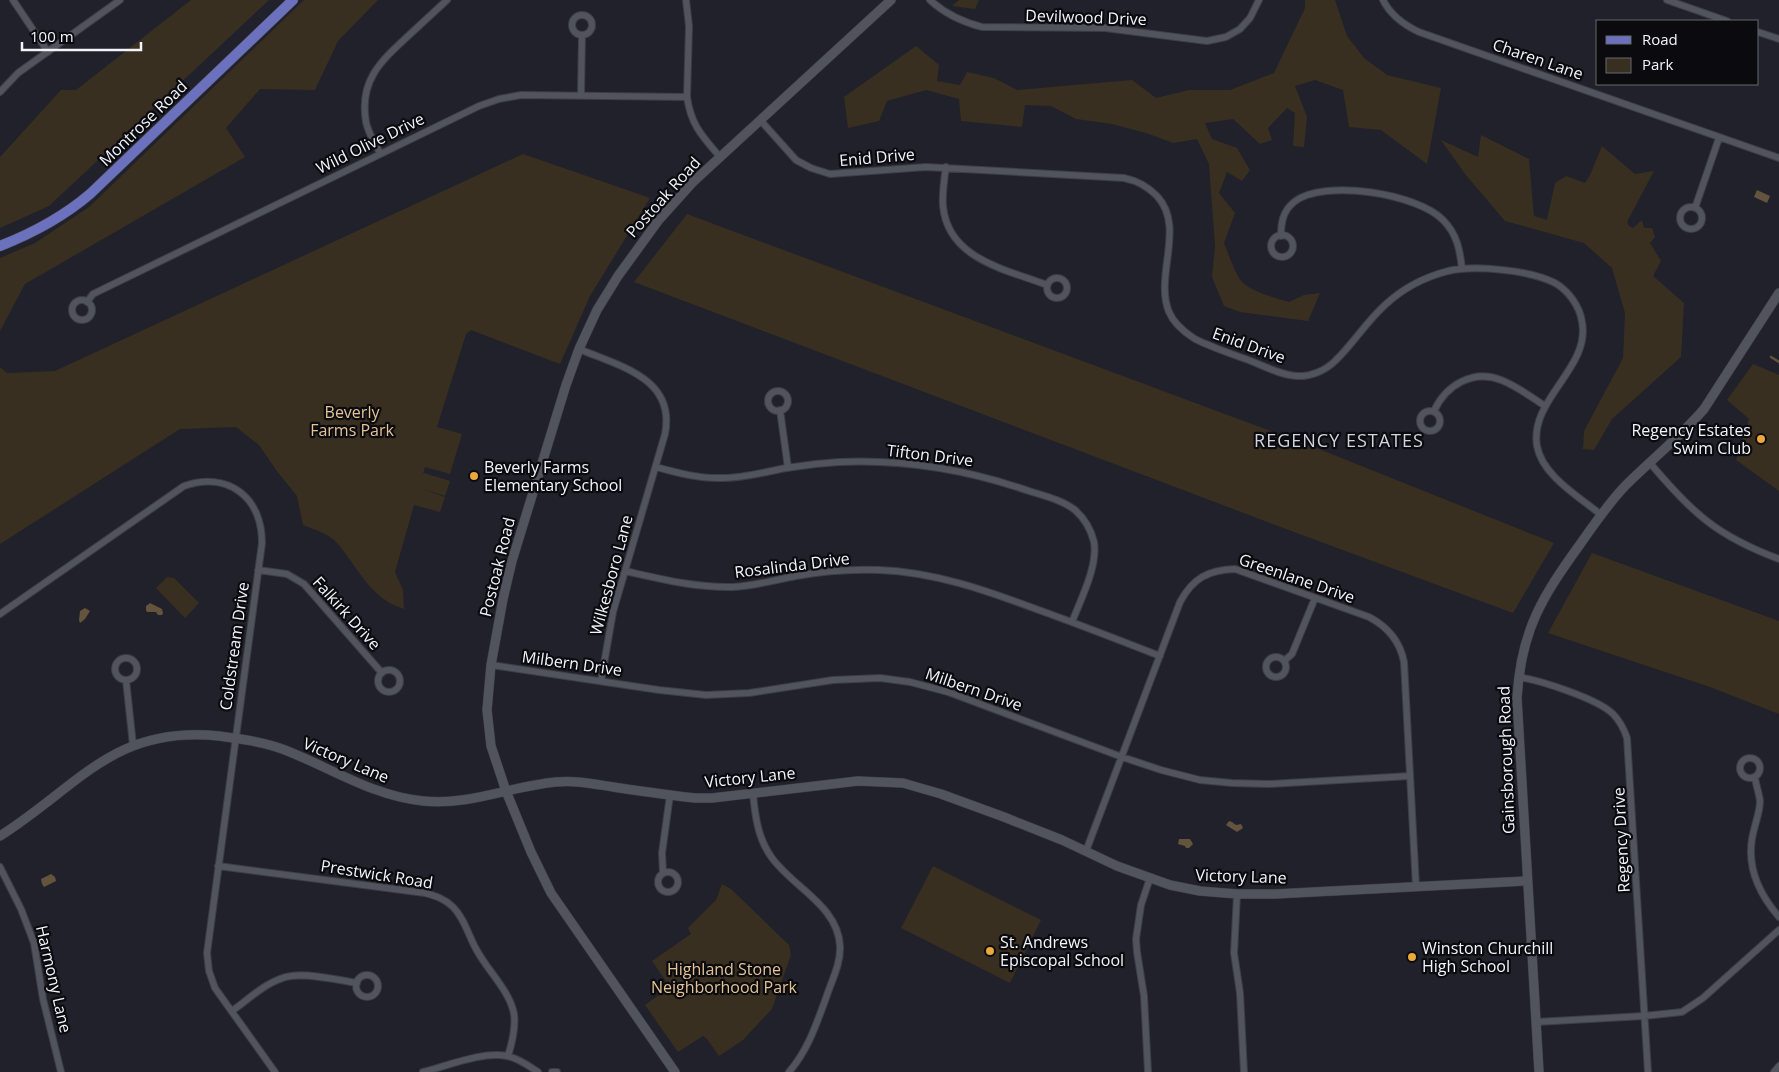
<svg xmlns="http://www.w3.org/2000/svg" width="1779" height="1072" font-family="'Open Sans',sans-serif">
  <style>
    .green { fill: #382f21 }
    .water { fill: #64543e }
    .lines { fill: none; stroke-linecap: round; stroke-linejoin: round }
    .stream { stroke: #64543e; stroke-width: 2.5 }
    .minor-casing { stroke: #3d3e45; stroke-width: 8 }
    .tertiary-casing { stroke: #3d3e45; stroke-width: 10 }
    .primary-casing { stroke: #3d3e45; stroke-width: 11 }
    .minor { stroke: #51535d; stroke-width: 6 }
    .tertiary { stroke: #51535d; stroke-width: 9 }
    .primary { stroke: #6b71bc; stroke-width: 10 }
    .poi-dot { fill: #eba93a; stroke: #0b0b0f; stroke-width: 2 }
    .labels { text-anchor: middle; stroke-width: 4.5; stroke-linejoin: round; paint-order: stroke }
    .street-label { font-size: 16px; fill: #f2f4fa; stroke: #0b0b0f }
    .park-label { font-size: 16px; fill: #e3c395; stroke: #0b0b0f }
    .poi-label { font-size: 16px; fill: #f2f4fa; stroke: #0b0b0f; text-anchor: start }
    .neighbourhood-label { font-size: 18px; letter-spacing: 1px; fill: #d1d3df; stroke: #0b0b0f }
  </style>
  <rect width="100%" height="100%" fill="#20212a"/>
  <path class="green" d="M191 0H269L49 206 0 228V157L61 90H76Z
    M304 0H378L338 41 315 90 260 89 226 128 245 157 25 284 0 331V258L35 243 89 207Z
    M959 0H979L975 9 952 6Z
    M1305 0H1335L1347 36 1364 58 1387 75 1441 88 1427 164 1381 130 1349 127 1343 90 1315 80 1295 86 1307 117 1304 147 1293 146 1295 113 1287 108 1268 128 1272 140 1260 144 1233 119 1205 123 1212 139 1237 148 1250 170 1242 181 1227 172 1219 193 1235 213 1224 243C1229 255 1234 272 1242 282 1252 292 1276 298 1289 302L1304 295 1320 293 1308 321 1240 312 1224 306 1212 277 1215 246 1209 164 1197 139 1173 143 1146 133 1112 124 1076 119 1051 106 1025 105 1022 127 961 121 959 99 926 90 887 101 879 121 848 128 844 97 916 46 939 65 937 81 960 85 967 72 994 78 1017 90 1132 80 1156 98 1189 90H1230L1274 73 1305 8Z
    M1481 135 1529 159 1534 216 1547 220 1555 183 1566 176 1585 183 1590 175 1602 146 1635 174 1654 171 1627 222 1629 226 1633 228 1642 220 1644 228H1652L1655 237 1650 243 1661 261 1653 276 1684 303 1681 357 1612 419 1594 450 1583 449 1584 431 1623 358 1625 313 1612 268 1584 243 1505 221 1465 174 1441 140 1478 157Z
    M523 154 650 198 590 296 560 364 471 330 466 334 437 427 462 434 450 474 425 467 423 474 424 473 450 481 445 496 419 488 445 497 440 512 414 505 395 572 403 590 404 609C370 599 358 567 337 543 330 534 313 529 303 525L297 496 276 470 259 445 236 427 180 429 0 544V367L7 373 55 371Z
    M687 214 1319 449 1554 543 1513 613 1286 529 634 282Z
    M1753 364 1779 375V491L1736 460 1749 419 1727 400Z
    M1592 553 1779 621V714L1710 687 1548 633Z
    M167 577 174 578 199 603 185 618 156 588Z
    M933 866 1041 920 1010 983 901 928Z
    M722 884 731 889 789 945 791 955 772 1009 743 1040 719 1056 707 1039 703 1036 678 1052 645 1005 670 987 652 961 691 934 688 928 716 900Z"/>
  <path class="water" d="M1757 190 1770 196 1767 203 1754 197Z
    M150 603 162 609 163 613 162 615H158L156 612H147L146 610V606Z
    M85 608 90 611 85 619 80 623 79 620 80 611Z
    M1229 821 1232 822 1236 825 1241 824 1243 828 1237 832 1226 825Z
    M1179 839H1190L1193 844 1189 848H1186L1185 846 1178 844Z
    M51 874 55 877 56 881 44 887 42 884 41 879Z"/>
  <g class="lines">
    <path class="stream" d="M1771 357 1779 362"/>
    <g class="minor-casing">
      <path id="minor" d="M13 0 48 52
        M686 0 689 26 687 97C691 125 702 136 720 157
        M930 0C945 14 963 22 982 27L1105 28 1207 41 1226 37 1240 29 1250 18 1259 0
        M1383 0C1391 16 1404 25 1419 32L1779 158
        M1667 0 1727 21
        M572 25a10 10 0 1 1 20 0a10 10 0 1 1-20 0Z
        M1758 32 1779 39
        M0 92 18 73 120 0
        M581 95 582 35
        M761 121 796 160 811 168 830 174 926 167 1124 178C1138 181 1147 186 1157 196 1186 227 1154 276 1169 312 1174 324 1184 332 1195 339 1213 348 1232 354 1251 361 1266 367 1281 375 1297 376 1311 377 1326 370 1335 361 1353 344 1366 322 1385 305 1402 289 1425 277 1448 271 1475 265 1530 270 1555 283 1569 291 1580 307 1582 322 1591 368 1529 399 1537 446 1542 475 1578 496 1600 514
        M380 153C375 143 368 133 366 122 359 81 380 62 407 37 421 24 434 12 447 0
        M946 167C944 180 942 193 943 206 948 259 1005 269 1047 285
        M1680 218a11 11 0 1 1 22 0a11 11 0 1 1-22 0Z
        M1695 208 1719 138
        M1271 246a11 11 0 1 1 22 0a11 11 0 1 1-22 0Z
        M1281 236C1281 222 1283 211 1294 202 1324 178 1418 194 1443 220 1457 234 1460 250 1462 269
        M1047 288a10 10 0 1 1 20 0a10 10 0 1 1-20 0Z
        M72 310a10 10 0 1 1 20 0a10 10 0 1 1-20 0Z
        M87 302 93 294 479 106 499 99 521 95 687 97
        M579 349C619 366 676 378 665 434L613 612 601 681
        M768 401a10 10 0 1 1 20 0a10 10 0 1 1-20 0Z
        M780 410 788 468
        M1420 421a10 10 0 1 1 20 0a10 10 0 1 1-20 0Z
        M1434 411C1446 385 1473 369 1501 380 1517 386 1531 397 1545 406
        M1650 463C1692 513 1717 536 1779 559
        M656 467C678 473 700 479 723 478 744 478 765 472 786 468 804 465 822 463 839 462 905 459 968 470 1029 491 1045 496 1062 500 1075 510 1084 518 1091 530 1094 542 1098 566 1081 599 1072 622
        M258 570 287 574 304 584 382 673
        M625 571C661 579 696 588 733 587 754 586 775 580 796 576 824 571 851 569 879 570 934 572 985 590 1036 609 1078 624 1119 640 1160 656
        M0 614 184 486C228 471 262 497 262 543L207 953 209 971 215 988 275 1072
        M1266 667a10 10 0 1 1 20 0a10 10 0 1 1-20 0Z
        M115 669a11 11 0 1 1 22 0a11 11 0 1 1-22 0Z
        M1284 661 1292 654 1315 598
        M491 665 659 690 706 695 749 693 833 680 880 678 910 682 948 692 1122 757 1161 770 1200 780 1232 783 1268 784 1410 776
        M378 681a11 11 0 1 1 22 0a11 11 0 1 1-22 0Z
        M1518 677C1540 680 1598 699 1613 714 1620 721 1624 729 1627 738L1648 1072
        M126 680 133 745
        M1740 768a10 10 0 1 1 20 0a10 10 0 1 1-20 0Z
        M1755 778C1756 785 1759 793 1760 801 1760 813 1754 826 1752 839 1747 869 1760 895 1779 917
        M753 793C755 816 758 839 772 858 794 888 838 906 840 946 841 964 831 982 826 998 816 1025 808 1050 789 1072
        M1086 851 1180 602C1193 578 1208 570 1235 569L1369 617C1388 627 1400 641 1404 662L1416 887
        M218 866 425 893C436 896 445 899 453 907 466 920 469 939 479 954 490 973 510 992 514 1014 516 1028 512 1043 508 1056
        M0 867 21 909 34 943 43 999 61 1072
        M658 882a10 10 0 1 1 20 0a10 10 0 1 1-20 0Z
        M663 873 662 853 670 795
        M1237 894 1234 953 1240 993 1244 1072
        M356 986a11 11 0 1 1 22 0a11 11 0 1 1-22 0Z
        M232 1011C249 999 269 979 291 976 309 973 339 980 357 983
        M1536 1022 1644 1016 1682 1012 1703 998 1779 930
        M423 1072C447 1066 483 1051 507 1056 518 1058 529 1066 538 1072
        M552 1072H557
        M1148 1072 1144 996 1137 952 1136 939 1141 905 1150 878
        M1774 1072 1779 1066"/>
    </g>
    <g class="tertiary-casing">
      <path id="tertiary" d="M0 836C79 786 114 725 219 736 242 739 264 742 285 750 331 768 373 796 423 801 469 806 511 786 556 782 575 780 594 784 613 787 640 791 667 795 695 798H712L858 781 903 783 941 794 1004 817 1062 840 1117 866 1170 885 1200 891 1237 894H1275L1526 881
        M675 1072 551 893 531 852 506 791 491 746 487 710 491 665 503 599 512 561 566 385 579 349 597 310 618 276 658 221 693 182 891 0
        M1539 1072 1517 698C1521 630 1542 597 1581 543 1595 523 1608 504 1625 486 1651 460 1680 437 1704 409L1779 293"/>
    </g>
    <g class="primary-casing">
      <path id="primary" d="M0 246C33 233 63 217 90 194L293 0"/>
    </g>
    <use href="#minor" class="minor"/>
    <use href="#tertiary" class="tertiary"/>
    <use href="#primary" class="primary"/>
  </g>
  <g class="poi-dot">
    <circle cx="1761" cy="439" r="5"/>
    <circle cx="474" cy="476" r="5"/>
    <circle cx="990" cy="951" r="5"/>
    <circle cx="1412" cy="957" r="5"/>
  </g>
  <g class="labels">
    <g class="street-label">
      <text transform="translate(1086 17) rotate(2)" y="6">Devilwood Drive</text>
      <text transform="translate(1538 59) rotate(19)" y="6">Charen Lane</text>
      <text transform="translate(143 123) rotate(-44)" y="6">Montrose Road</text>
      <text transform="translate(370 143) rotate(-26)" y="6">Wild Olive Drive</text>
      <text transform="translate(877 157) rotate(-5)" y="6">Enid Drive</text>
      <text transform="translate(663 197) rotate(-48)" y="6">Postoak Road</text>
      <text transform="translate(1249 345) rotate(20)" y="6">Enid Drive</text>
      <text transform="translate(930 455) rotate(7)" y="6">Tifton Drive</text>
      <text transform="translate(792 565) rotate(-7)" y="6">Rosalinda Drive</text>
      <text transform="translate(497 567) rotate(-76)" y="6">Postoak Road</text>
      <text transform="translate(611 575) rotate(-75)" y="6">Wilkesboro Lane</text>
      <text transform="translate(1297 578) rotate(19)" y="6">Greenlane Drive</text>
      <text transform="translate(347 613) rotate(48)" y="6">Falkirk Drive</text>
      <text transform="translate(234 646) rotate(-82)" y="6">Coldstream Drive</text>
      <text transform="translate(572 663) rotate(8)" y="6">Milbern Drive</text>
      <text transform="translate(974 689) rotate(19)" y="6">Milbern Drive</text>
      <text transform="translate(346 760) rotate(23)" y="6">Victory Lane</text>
      <text transform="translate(1506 760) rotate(-92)" y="6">Gainsborough Road</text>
      <text transform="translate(750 777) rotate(-6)" y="6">Victory Lane</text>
      <text transform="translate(1621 840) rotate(-93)" y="6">Regency Drive</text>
      <text transform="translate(377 874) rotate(9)" y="6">Prestwick Road</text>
      <text transform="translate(1241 876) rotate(2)" y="6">Victory Lane</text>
      <text transform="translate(54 979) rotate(77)" y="6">Harmony Lane</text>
    </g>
    <g class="park-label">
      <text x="352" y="418">Beverly<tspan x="352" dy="18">Farms Park</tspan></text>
      <text x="724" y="975">Highland Stone<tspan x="724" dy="18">Neighborhood Park</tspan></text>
    </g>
    <g class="poi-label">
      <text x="1751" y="436" text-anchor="end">Regency Estates<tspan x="1751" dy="18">Swim Club</tspan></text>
      <text x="484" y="473">Beverly Farms<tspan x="484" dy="18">Elementary School</tspan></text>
      <text x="1000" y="948">St. Andrews<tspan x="1000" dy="18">Episcopal School</tspan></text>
      <text x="1422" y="954">Winston Churchill<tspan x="1422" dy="18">High School</tspan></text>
    </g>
    <g class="neighbourhood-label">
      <text x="1339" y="447">REGENCY ESTATES</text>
    </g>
  </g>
  <rect x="1596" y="20" width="162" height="65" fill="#0b0b0f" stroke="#67686d"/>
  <rect x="1606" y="36" width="25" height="8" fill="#6b71bc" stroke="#67686d"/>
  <text x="1642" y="45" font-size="15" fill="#f2f4fa">Road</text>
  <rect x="1606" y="58" width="25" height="15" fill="#382f21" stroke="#67686d"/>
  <text x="1642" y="70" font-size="15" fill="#f2f4fa">Park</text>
  <path d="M22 42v8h119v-8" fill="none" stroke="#f2f4fa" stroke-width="2.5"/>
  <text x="30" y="42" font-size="15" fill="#f2f4fa" stroke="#0b0b0f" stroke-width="4" paint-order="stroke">100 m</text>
</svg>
